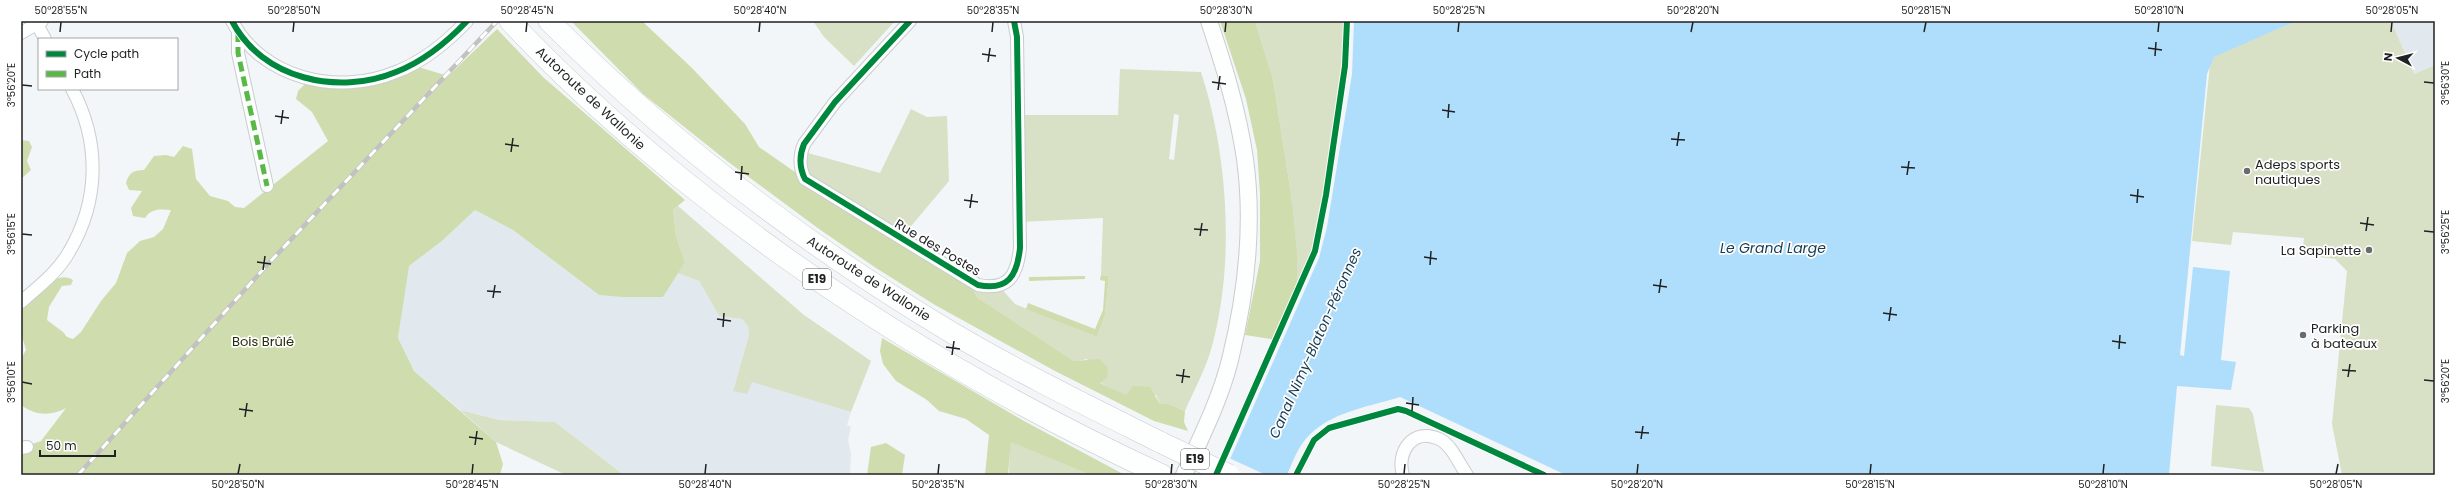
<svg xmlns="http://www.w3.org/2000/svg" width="2456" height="496" font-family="Poppins,sans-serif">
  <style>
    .built { fill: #e1e9ee }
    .green { fill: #d8e1c6; fill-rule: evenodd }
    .forest { fill: #cfdcae }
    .water { fill: #afdefc }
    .pier { fill: #f3f6f8 }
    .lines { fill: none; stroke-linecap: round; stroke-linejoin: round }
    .street-casing { stroke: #caccce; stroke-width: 14 }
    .secondary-casing { stroke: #caccce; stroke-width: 18 }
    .highway-casing { stroke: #caccce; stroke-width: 22 }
    .street { stroke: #fdfefe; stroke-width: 12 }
    .secondary { stroke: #fdfefe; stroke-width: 16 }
    .highway { stroke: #fdfefe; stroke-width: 21 }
    .rail-casing { stroke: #c2c2c2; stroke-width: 4.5 }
    .rail { stroke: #fff; stroke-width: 3; stroke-dasharray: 9; stroke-linecap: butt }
    .highway-bridge-casing { stroke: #caccce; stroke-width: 22; stroke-linecap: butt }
    .highway-bridge { stroke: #fdfefe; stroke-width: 21 }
    .quiet { stroke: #58b947; stroke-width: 5; stroke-dasharray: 10 5; stroke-linecap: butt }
    .cycleway-casing { stroke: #fff; stroke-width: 8 }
    .cycleway { stroke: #00873e; stroke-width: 6 }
    .ticks { fill: none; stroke: #1f2122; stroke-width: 1.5 }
    .poi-dot { fill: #696c6d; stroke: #fff; stroke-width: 1.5 }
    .labels { text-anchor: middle; stroke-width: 3.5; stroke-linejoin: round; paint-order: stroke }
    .shield { fill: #fff; stroke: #626464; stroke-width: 1 }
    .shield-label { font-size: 12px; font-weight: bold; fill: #1f2122 }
    .street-label { font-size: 13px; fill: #1f2122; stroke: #fff }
    .poi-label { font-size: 13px; fill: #1f2122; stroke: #fff; text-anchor: start }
    .park-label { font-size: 13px; fill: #262d09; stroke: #fff }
    .water-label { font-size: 14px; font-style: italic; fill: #163b50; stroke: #fff }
    .neatline { fill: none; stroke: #1f2122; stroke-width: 1.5 }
    .ticks-label { font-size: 10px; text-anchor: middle; fill: #1f2122 }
  </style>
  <rect width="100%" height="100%" fill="#f3f6f8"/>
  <path class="built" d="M2391 21H2435V65L2414 74Z
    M475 210 513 230 599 295 663 297 677 273 699 281 719 316 742 319 748 326 749 335 733 391 751 381 851 412 847 425 851 427 848 440 851 454 850 475H624L555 422 499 420 460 410 414 371 398 338 408 266 443 240Z"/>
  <path class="green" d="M813 21H895L854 66 824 37Z
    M1255 21H1347L1345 66 1321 224 1315 251 1297 291 1291 194 1273 79Z
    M2296 21H2391L2414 74 2435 65V475H2342L2332 424 2347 271 2335 259 2302 255 2304 238 2233 232 2231 245 2192 241 2210 64 2214 57 2220 53Z
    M1120 69 1201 72C1228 154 1235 263 1212 346 1206 369 1194 390 1185 411L1169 404H1160L1156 395 1126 396 1099 382 1087 359 1073 362 978 298 965 277 999 286 1015 304 1097 337 1105 315 1109 276 1101 275 1103 218 1020 222 1018 115H1118ZM1174 114 1179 115 1174 160 1169 159Z
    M911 109 927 117 947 116 949 181 901 238 805 179 801 151 880 173Z
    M678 206 804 315 871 361 851 412 752 382 747 394 733 391 749 335 748 326 742 319 719 316 699 281 677 273 685 262 676 236 673 210Z
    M2216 405 2249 408 2253 414 2264 472 2211 466Z
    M460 410 499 420 555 422 624 475H566L496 442Z
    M1010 441 1090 475H1009Z"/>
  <path class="forest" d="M571 21H642L692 68 745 124 759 147 805 179 965 277 978 298 1073 361 1100 359 1108 368 1107 378 1100 383 1126 395 1133 386 1150 387 1160 404H1169L1185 411 1184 422 1188 431 1154 421 1055 371 935 305 876 268 819 229 727 161 643 94Z
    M1220 21H1255L1273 79 1291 194 1297 253V291L1276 340 1245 335 1260 261V194L1257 150 1246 99Z
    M497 29 543 77 685 200 673 210 676 236 685 262 663 297H623L599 295 513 230 475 210 443 240 409 266 398 338 414 371 496 442 503 464 500 475H21V448L41 441 66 408C52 416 35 416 21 405V359L26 350 21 333V309C34 298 55 268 73 280L71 285 62 286 49 307 47 320 63 332 67 337 73 339 81 332 101 301 116 283 127 253 140 241 154 237 163 229 171 210C161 209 151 208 145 218L133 216 131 208 142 191 129 190 126 183C129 173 133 170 144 170L154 156 166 155 174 157 183 146 192 149 196 179 210 196 228 201 235 207 244 208 328 141 312 112 296 99 298 91 306 83 342 81 412 65 448 76Z
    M21 140 29 141 32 147 27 161 31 170 21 179Z
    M1101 275 1109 276 1105 315 1097 337 1026 309 1028 303 1095 329 1103 310 1105 281 1100 280Z
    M1085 276V279L1029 281V277Z
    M882 338 1024 421 1125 475H1090L1011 442 1008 475H985L989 435 966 419 939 411 927 400 896 381 883 364 880 351Z
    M886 443 905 455 902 475H867L871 447Z"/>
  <path class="water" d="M1354 21H2296L2214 57 2207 74 2180 355 2184 356 2193 267 2230 271 2221 360 2236 362 2231 390 2177 386 2169 475H1566L1400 397C1365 408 1321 413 1300 447 1295 455 1291 466 1287 475H1223L1319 258 1327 227 1352 74Z"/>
  <path class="pier" d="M1229 458 1266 475H1221Z"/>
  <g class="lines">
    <g class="street-casing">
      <path id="street" d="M232 21C262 79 338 96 396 72 422 62 448 41 467 21
        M910 21 835 102 804 144C799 156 799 167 805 179L978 285C1008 291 1017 276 1020 248L1017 37 1014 21
        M37 24 45 39
        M238 32V53L267 186
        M21 33 42 21
        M21 302C38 287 58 272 69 252 100 200 100 141 72 89
        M21 448 27 447
        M1403 475C1396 452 1413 427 1439 439 1452 445 1459 464 1467 475"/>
    </g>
    <g class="secondary-casing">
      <path id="secondary" d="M1184 475C1201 437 1220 400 1230 360 1246 295 1254 225 1245 159 1238 111 1224 66 1209 21"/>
    </g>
    <g class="highway-casing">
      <path id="highway" d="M510 21C562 77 619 128 678 176 826 296 990 395 1162 475
        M549 21C669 141 804 244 949 331 1018 372 1090 407 1162 443"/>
    </g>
    <use href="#street" class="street"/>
    <use href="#secondary" class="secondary"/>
    <use href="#highway" class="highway"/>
    <g class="rail-casing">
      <path id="rail" d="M78 475 268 264 497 21"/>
    </g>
    <use href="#rail" class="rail"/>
    <g class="highway-bridge-casing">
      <path id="highway-bridge" d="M1162 443 1229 475"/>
    </g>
    <use href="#highway-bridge" class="highway-bridge"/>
    <path class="quiet" d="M238 32V53L267 186"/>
    <g class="cycleway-casing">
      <path id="cycleway" d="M232 21C262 79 338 96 396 72 422 62 448 41 467 21
        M910 21 835 102 804 144C799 156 799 167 805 179L978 285C1008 291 1017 276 1020 248L1017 37 1014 21
        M1216 475 1315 251 1326 195 1345 66 1347 21
        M1296 475 1314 440 1329 428 1398 409 1406 411 1544 475"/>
    </g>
    <use href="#cycleway" class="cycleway"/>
  </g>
  <path class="ticks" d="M60 32 61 22M293 32 294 22M526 32 527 22M759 32 760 22M992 32 993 22M1225 32 1226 22M1458 32 1459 22M1691 32 1693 22M1924 32 1926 22M2158 32 2159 22M2391 32 2392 22M2148 48 2162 50M982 54 996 56M2155 56 2156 42M988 62 990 48M1212 82 1226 84M2424 82 2434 83M22 85 32 86M1218 90 1220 76M1442 110 1455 112M275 116 289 118M1448 118 1449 104M281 124 283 110M1671 139 1685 140M505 144 519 146M1677 146 1679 132M511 152 513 138M1901 167 1915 168M735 172 749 174M1907 175 1909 161M741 180 742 166M2130 195 2144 197M964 200 978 202M2137 203 2138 189M970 208 972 194M2360 223 2374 225M1194 229 1208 230M2366 231 2368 217M2424 231 2434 232M22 234 32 235M1200 236 1202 223M1424 257 1437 259M257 262 271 264M1430 265 1431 251M263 270 265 256M1653 285 1667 287M487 291 501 292M1659 293 1661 279M493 298 495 285M1883 313 1897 315M717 319 731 321M1889 321 1891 307M723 327 724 313M2112 341 2126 343M946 347 960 349M2119 349 2120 335M952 355 954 341M2342 370 2356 371M1176 375 1190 377M2348 377 2350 364M2424 380 2434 381M22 382 32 384M1182 383 1184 369M1406 403 1419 405M239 409 253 411M1412 411 1413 397M245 417 247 403M1635 432 1649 433M469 437 483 439M1641 439 1643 426M475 445 477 431M238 474 240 464M472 474 473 464M705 474 706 464M938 474 939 464M1171 474 1172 464M1404 474 1405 464M1637 474 1638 464M1870 474 1871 464M2103 474 2104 464M2336 474 2338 464"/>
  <g class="poi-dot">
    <circle cx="2247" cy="171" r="4"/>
    <circle cx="2369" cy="250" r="4"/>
    <circle cx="2303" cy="335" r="4"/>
  </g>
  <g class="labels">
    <g class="shield">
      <rect x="803" y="269" width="28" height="20" rx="3"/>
      <rect x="1181" y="449" width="28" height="20" rx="3"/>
    </g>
    <g class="shield-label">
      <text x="817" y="283">E19</text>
      <text x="1195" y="463">E19</text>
    </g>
    <g class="street-label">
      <text transform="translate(591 98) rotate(43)" y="5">Autoroute de Wallonie</text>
      <text transform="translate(938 247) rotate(31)" y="5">Rue des Postes</text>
      <text transform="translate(869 278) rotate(33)" y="5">Autoroute de Wallonie</text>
    </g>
    <g class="poi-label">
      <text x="2255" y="169">Adeps sports<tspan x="2255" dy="15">nautiques</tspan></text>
      <text x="2361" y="255" text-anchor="end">La Sapinette</text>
      <text x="2311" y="333">Parking<tspan x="2311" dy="15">à bateaux</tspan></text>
    </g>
    <g class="park-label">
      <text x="263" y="346">Bois Brûlé</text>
    </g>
    <g class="water-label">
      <text x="1773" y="253">Le Grand Large</text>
      <text transform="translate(1315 343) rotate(-66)" y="5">Canal Nimy-Blaton-Péronnes</text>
    </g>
  </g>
  <rect width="2456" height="496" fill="none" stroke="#ffffff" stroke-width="44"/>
  <rect x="38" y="38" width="140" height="52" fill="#ffffff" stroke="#a5a6a7"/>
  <rect x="46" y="51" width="20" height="6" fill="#00873e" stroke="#a5a6a7"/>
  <text x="74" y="58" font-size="12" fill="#1f2122">Cycle path</text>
  <rect x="46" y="71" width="20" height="6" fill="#58b947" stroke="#a5a6a7"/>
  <text x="74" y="78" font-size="12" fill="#1f2122">Path</text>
  <g transform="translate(2398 58) rotate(277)" stroke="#ffffff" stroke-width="3" paint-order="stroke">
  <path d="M0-3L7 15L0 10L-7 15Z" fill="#1f2122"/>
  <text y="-6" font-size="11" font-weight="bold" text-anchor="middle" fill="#1f2122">N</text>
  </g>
  <path d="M40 450v6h75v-6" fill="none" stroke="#1f2122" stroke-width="2"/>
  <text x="46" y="450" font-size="12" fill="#1f2122" stroke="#ffffff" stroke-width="3" paint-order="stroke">50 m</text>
  <rect x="22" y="22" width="2412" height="452" class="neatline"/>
  <g class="ticks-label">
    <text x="61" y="14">50°28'55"N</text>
    <text x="294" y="14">50°28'50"N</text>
    <text x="527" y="14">50°28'45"N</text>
    <text x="760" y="14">50°28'40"N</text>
    <text x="993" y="14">50°28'35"N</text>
    <text x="1226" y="14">50°28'30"N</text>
    <text x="1459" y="14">50°28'25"N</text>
    <text x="1693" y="14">50°28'20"N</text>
    <text x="1926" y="14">50°28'15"N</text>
    <text x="2159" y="14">50°28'10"N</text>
    <text x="2392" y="14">50°28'05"N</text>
    <text transform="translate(2445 83) rotate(-90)" y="4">3°56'30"E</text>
    <text transform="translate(11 85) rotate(-90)" y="4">3°56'20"E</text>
    <text transform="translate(2445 232) rotate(-90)" y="4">3°56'25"E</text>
    <text transform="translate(11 234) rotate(-90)" y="4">3°56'15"E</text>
    <text transform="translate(2445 381) rotate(-90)" y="4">3°56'20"E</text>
    <text transform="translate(11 382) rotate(-90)" y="4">3°56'10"E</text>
    <text x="238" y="488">50°28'50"N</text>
    <text x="472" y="488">50°28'45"N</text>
    <text x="705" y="488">50°28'40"N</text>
    <text x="938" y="488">50°28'35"N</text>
    <text x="1171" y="488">50°28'30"N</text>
    <text x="1404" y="488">50°28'25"N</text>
    <text x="1637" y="488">50°28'20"N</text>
    <text x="1870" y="488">50°28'15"N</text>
    <text x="2103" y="488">50°28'10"N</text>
    <text x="2336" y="488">50°28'05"N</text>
  </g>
</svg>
